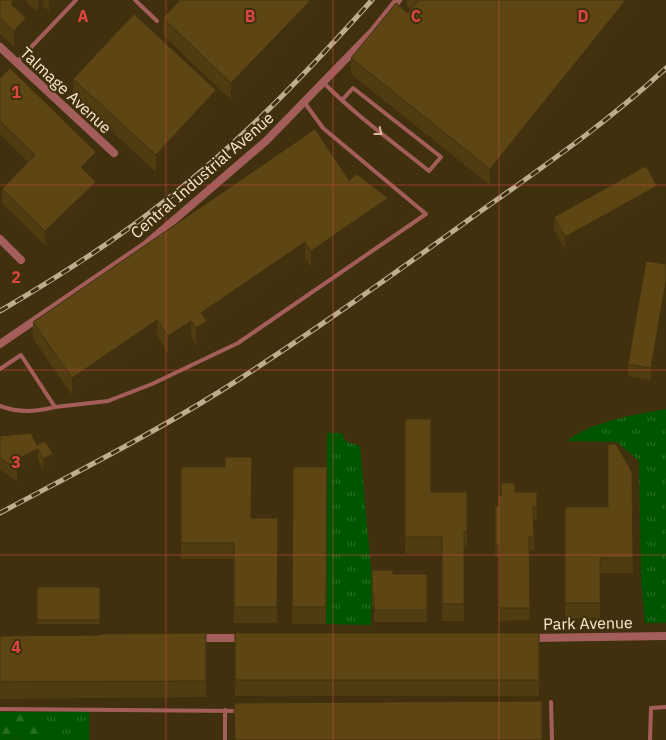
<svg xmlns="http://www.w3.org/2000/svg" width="666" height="740" font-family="'IBM Plex Sans',sans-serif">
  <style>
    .grass { fill: url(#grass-tufts) }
    .forest { fill: url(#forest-firs) }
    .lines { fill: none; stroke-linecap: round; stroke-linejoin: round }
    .service { stroke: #a35e5c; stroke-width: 4 }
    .minor { stroke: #a35e5c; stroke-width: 8 }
    .rail-casing { stroke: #bead8d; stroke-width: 5 }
    .rail { stroke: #40300e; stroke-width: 3; stroke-dasharray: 9; stroke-linecap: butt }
    .wall { fill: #503c11 }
    .shaded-wall { fill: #41310e }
    .building { fill: #5d4614; stroke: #41310e }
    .oneway { stroke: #dcb9a4 }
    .grid { fill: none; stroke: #dc4540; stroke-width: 1; stroke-opacity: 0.55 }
    .labels { text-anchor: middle; stroke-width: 4; stroke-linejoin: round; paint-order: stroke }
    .street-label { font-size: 16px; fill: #fbeacb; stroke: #40300e }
    .grid-label { font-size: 16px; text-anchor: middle; font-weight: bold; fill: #dc4540; stroke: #40300e; stroke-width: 4; stroke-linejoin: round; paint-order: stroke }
  </style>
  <defs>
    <pattern id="grass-tufts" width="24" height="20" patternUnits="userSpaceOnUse" patternTransform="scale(1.25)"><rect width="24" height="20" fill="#005600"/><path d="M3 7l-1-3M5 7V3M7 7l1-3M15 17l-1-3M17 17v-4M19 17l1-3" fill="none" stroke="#266e24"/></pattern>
    <pattern id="forest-firs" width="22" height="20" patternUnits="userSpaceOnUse" patternTransform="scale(1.25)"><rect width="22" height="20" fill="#005600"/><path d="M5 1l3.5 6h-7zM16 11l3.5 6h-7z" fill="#266e24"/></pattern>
  </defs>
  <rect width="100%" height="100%" fill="#40300e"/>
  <path class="grass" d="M666 409V623H645L641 581 639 461 617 442 567 441C590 422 637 414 666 409Z
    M327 433H342L345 441 360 446 372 582 371 625 326 624Z
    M89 711V740H0V735L27 738 42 723 33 712Z"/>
  <path class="forest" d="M0 712H33L42 723V732L28 738 0 735Z"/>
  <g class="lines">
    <path class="service" d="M135 0 157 21
      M17 62 76 0
      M323 82C355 115 393 142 429 171L441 157 353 88 342 100
      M0 369 21 355 55 407 108 401 152 384 238 343 426 214 323 128 304 102
      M0 406C19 413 35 412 55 407
      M551 702 552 740
      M0 709 238 711
      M225 740V710
      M650 740 651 708 666 707"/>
    <path class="minor" d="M0 47 114 153
      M0 239 21 260
      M0 344 145 245 266 141 373 31 398 0
      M196 638H244
      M531 638 666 636"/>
    <g class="rail-casing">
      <path id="rail" d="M0 311C51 281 101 250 148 214 231 152 303 77 372 0
        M0 513C73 474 148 436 219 392 306 337 391 276 474 216 540 169 607 123 666 68"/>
    </g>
    <use href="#rail" class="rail"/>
  </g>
  <path class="wall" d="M0 0H59L49 11 43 6 38 12 27 3 19 11 26 35 14 47 0 34Z
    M315 0V12L231 100 163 35V18Z
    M407 0H640L490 185 351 74V58L408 13 411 10 407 6Z
    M0 78 96 165 88 174 96 196 45 245 2 203V189L28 162 0 134Z
    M73 79 216 107 156 172 73 96Z
    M349 180 388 215 311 267 305 258 207 325V337L196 345 191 337 168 353 157 336 72 395 33 339V322Z
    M657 198 565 249 554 230V217Z
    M666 264V294L651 380 628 376V364Z
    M405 419 431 492H467V548H464V621H442V554H405Z
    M0 436 37 445 53 466 43 471 38 460 17 471V481L0 470Z
    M181 467 251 518H278L277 623H234V559H181Z
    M293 467H327L326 624H292Z
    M632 472 633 573H600V618H565V507H608Z
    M537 492V519H534V550H529L530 620 499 621V557H495V506H498L501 495Z
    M372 570 393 574H427V622H374V606H372Z
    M37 587H100V624H37Z
    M206 633V697L0 699V636L100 635Z
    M235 633H539V696H235Z"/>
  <path class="shaded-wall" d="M14 0H27V3L11 20V4Z
    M38 0H43V6L38 12Z
    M49 0H59L49 11Z
    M311 0H315V12L231 100V83Z
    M626 0H640L490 185V169Z
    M26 18V35L14 47V31Z
    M216 90V107L156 172V155Z
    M96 152V165L81 181V167Z
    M96 182V196L45 245V231Z
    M657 186V198L565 249V237Z
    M388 198V215L311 267V251Z
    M305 242V258L207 325V337L196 345V328L201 313Z
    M666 281V294L651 380V368Z
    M157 320V336L72 395V378Z
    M191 321V337L168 353V336Z
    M38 449V460L17 471 13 461Z
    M53 454V466L43 471V459Z"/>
  <path class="building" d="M0 0H14L11 4 26 18 14 31 0 18Z
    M180 0H311L231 83 163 18Z
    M419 0H626L490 169 351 58 396 3 408 13Z
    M134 14 216 90 156 155 73 79Z
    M10 68 96 152 81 167 96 182 45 231 2 189 35 155 0 121V78Z
    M315 129 349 180 357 174 388 198 311 251 305 242 201 313 207 321 196 328 191 321 168 336 157 320 72 378 33 322Z
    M646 166 657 186 565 237 554 217Z
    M646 261 666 264V281L651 368 628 364Z
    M405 419H431V492H467V532H464V604H442V537H405Z
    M31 433 37 445 45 441 53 454 43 459 38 449 13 461 17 469 0 458V436Z
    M608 444H616L632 472 633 558H600V603H565V507H608Z
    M225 457H252L251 518H278L277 607H234V543H181V467H225Z
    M293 467H327L326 607H292Z
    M501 483H515V492H537V507H533L534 537H529L530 608H499V545H495V506H498V495H501Z
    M372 570H393V574H427V610H374V594H372Z
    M37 587H100V620H37Z
    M206 633V681L0 682V636L100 635V634Z
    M235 633H539V680H235Z
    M542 701V740H235L234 703Z"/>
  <defs><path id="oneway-chevron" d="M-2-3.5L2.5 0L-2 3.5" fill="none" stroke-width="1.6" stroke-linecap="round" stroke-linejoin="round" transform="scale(1.25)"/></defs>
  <use class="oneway" href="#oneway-chevron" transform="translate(379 132) rotate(38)"/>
  <path class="grid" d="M166 0V740M333 0V740M499 0V740M0 185H666M0 370H666M0 555H666"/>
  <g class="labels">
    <g class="street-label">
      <text transform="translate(66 90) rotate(43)" y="6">Talmage Avenue</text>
      <text transform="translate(202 175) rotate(-41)" y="6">Central Industrial Avenue</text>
      <text transform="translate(588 623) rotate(-1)" y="6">Park Avenue</text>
    </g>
  </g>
  <g class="grid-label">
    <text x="83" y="22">A</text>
    <text x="250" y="22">B</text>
    <text x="416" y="22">C</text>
    <text x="583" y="22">D</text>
    <text x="16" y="98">1</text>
    <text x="16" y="283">2</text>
    <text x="16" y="468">3</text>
    <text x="16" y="653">4</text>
  </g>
</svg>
